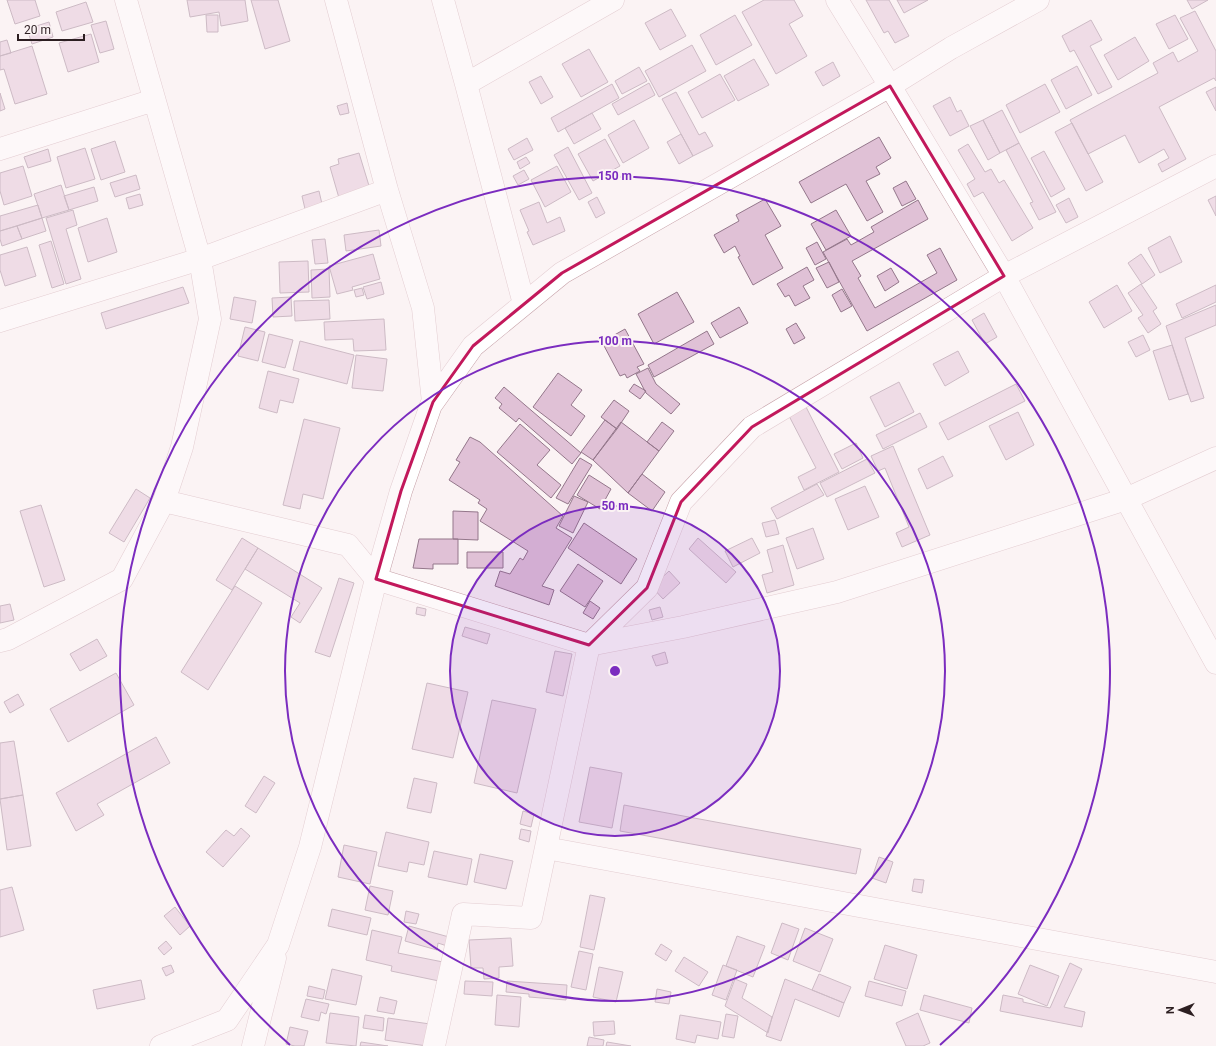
<svg xmlns="http://www.w3.org/2000/svg" width="1216" height="1046" font-family="Roboto,sans-serif">
  <style>
    .building { fill: #e0c1d6; stroke: #94778b }
    .lines { fill: none; stroke-linecap: round; stroke-linejoin: round }
    .minor-casing { stroke: #c6a1a8; stroke-width: 23 }
    .minor { stroke: #fff; stroke-width: 22 }
    .marked { fill: none; stroke: #c2185b; stroke-width: 3; stroke-linejoin: round }
    .ring { fill: none; stroke: #7b2cbf; stroke-width: 2 }
    .centre { fill: #7b2cbf; stroke: #fbf3f4; stroke-width: 2 }
    .ring-label { font-size: 12px; text-anchor: middle; font-weight: bold; fill: #7b2cbf; stroke: #fbf3f4; stroke-width: 4; stroke-linejoin: round; paint-order: stroke }
  </style>
  <rect width="100%" height="100%" fill="#fbf3f4"/>
  <path class="building" d="M7 0H35L40 16 15 24Z
    M187 0H245L248 21 221 26 219 12 190 17Z
    M251 0H278L290 41 265 49Z
    M764 0H794L803 16 789 24 807 56 776 74 742 12Z
    M866 0H889L909 36 895 43 888 31 884 33Z
    M897 0H928L904 13Z
    M1187 0H1208L1192 9Z
    M86 2 93 22 62 31 56 12Z
    M671 9 686 36 660 50 645 23Z
    M1195 11 1216 51V81L1214 78 1159 107 1186 159 1162 172 1158 164 1169 158 1164 149 1139 163 1125 135 1088 154 1070 120 1158 73 1153 63 1173 52 1178 62 1198 51 1180 18Z
    M206 15H218V32H207Z
    M735 15 752 45 716 65 700 35Z
    M1175 15 1188 39 1169 49 1156 24Z
    M1091 20 1102 40 1090 46 1112 87 1098 94 1074 50 1070 52 1062 36Z
    M106 21 114 49 100 53 91 25Z
    M49 22 53 37 32 44 27 29Z
    M91 34 99 62 68 72 59 43Z
    M1135 37 1149 61 1118 80 1104 55Z
    M7 40 11 53 0 56V42Z
    M692 45 706 71 659 97 645 71Z
    M32 46 47 94 15 104 4 69 0 70V56Z
    M589 49 608 82 581 97 562 64Z
    M754 59 769 85 738 101 724 76Z
    M833 62 840 76 823 86 815 72Z
    M1077 66 1092 95 1066 109 1051 80Z
    M639 67 647 81 622 94 615 81Z
    M720 74 735 100 702 118 688 92Z
    M541 76 553 97 541 104 529 82Z
    M649 83 655 95 618 115 612 104Z
    M612 84 619 98 558 132 551 118Z
    M1045 84 1060 112 1020 133 1006 105Z
    M1216 87V111L1206 92Z
    M676 92 699 135 705 132 713 146 693 156 662 99Z
    M0 93 5 109 0 111Z
    M950 97 957 112 961 110 969 126 950 136 933 106Z
    M347 103 349 113 340 115 337 106Z
    M1002 110 1019 143 1000 153 983 120Z
    M592 113 601 129 574 144 565 128Z
    M634 120 649 148 623 163 608 135Z
    M983 120 1000 153 988 160 970 126Z
    M1072 123 1103 182 1086 191 1055 132Z
    M681 134 693 156 679 164 667 142Z
    M879 137 891 158 876 167 880 174 866 181 883 212 867 221 846 184 811 203 799 182Z
    M527 138 533 150 514 160 508 149Z
    M605 139 620 166 593 181 578 154Z
    M115 141 125 172 101 180 91 149Z
    M1019 143 1056 212 1039 220 1030 203 1033 202 1006 150Z
    M968 144 985 172 991 169 999 183 1004 180 1033 228 1012 241 983 192 974 197 967 184 975 179 958 150Z
    M568 147 592 193 579 200 554 155Z
    M85 148 95 179 66 188 57 157Z
    M48 149 51 161 28 168 24 157Z
    M1044 151 1065 189 1051 197 1031 158Z
    M359 153 370 189 339 198 330 167 339 164 338 159Z
    M526 157 530 163 520 169 517 162Z
    M23 166 32 196 4 205 0 191V173Z
    M557 166 571 192 545 207 531 180Z
    M524 170 529 179 518 185 513 176Z
    M136 175 140 189 115 197 110 183Z
    M906 181 916 199 902 206 893 188Z
    M61 185 69 210 42 218 34 194Z
    M94 187 98 201 69 210 64 196Z
    M319 191 322 204 305 209 302 196Z
    M140 194 143 205 129 209 126 198Z
    M1216 196V216L1208 200Z
    M597 197 605 213 596 218 588 202Z
    M1069 198 1078 217 1066 223 1056 205Z
    M765 199 781 226 765 235 783 268 753 285 738 257 740 256 735 246 724 253 714 235 739 221 736 215Z
    M918 200 928 219 852 261 861 276 858 278 875 308 937 273 927 255 940 248 957 280 867 331 823 252 847 239 851 245 874 232 871 227Z
    M539 202 547 223 560 217 565 231 533 245 527 232 529 231 520 210Z
    M38 205 42 218 0 231V216Z
    M73 210 77 225 66 229 81 279 66 284 46 218Z
    M836 210 851 236 826 250 811 224Z
    M42 218 46 231 22 239 17 226Z
    M107 218 117 252 88 262 78 228Z
    M17 226 22 239 2 246 0 239V231Z
    M379 230 381 246 346 251 344 235Z
    M1170 236 1182 262 1160 273 1148 248Z
    M325 239 328 263 315 264 312 240Z
    M51 241 64 284 52 288 39 245Z
    M817 242 826 259 815 265 806 248Z
    M27 247 36 276 5 286 0 270V255Z
    M373 254 380 279 352 287 353 290 337 294 329 266Z
    M1141 254 1155 275 1142 284 1128 263Z
    M308 261 309 292 280 293 279 262Z
    M829 262 839 282 827 288 816 268Z
    M807 267 814 280 803 286 810 298 795 306 789 295 785 297 777 284Z
    M891 268 899 282 885 291 877 276Z
    M329 269 330 297 312 298 311 270Z
    M381 282 384 294 367 299 363 287Z
    M1141 284 1157 308 1153 311 1161 324 1148 333 1138 318 1143 315 1128 293Z
    M1117 285 1132 311 1104 328 1089 302Z
    M1216 285V302L1182 318 1176 304Z
    M183 287 189 303 106 329 101 313Z
    M362 288 364 295 356 297 354 290Z
    M842 289 852 306 841 312 832 295Z
    M677 292 694 322 654 344 638 314Z
    M234 297 256 301 252 323 230 319Z
    M291 297 292 316 273 317 272 298Z
    M329 300 330 319 295 321 294 301Z
    M1216 305V325L1185 338 1204 398 1191 402 1166 326Z
    M739 307 748 323 720 338 711 323Z
    M984 313 997 337 985 344 972 320Z
    M384 319 386 350 354 351 353 339 325 340 324 322Z
    M796 323 805 338 794 344 786 329Z
    M245 327 265 332 258 361 238 356Z
    M625 329 644 364 637 367 640 371 627 378 625 374 620 376 602 342Z
    M707 331 714 344 654 377 648 365Z
    M269 334 293 340 285 368 262 362Z
    M1143 335 1150 350 1136 357 1128 342Z
    M300 341 354 355 347 384 293 370Z
    M1172 345 1188 394 1169 400 1153 351Z
    M958 351 969 372 945 386 933 364Z
    M356 355 387 359 383 391 352 388Z
    M648 368 656 384 680 404 671 414 646 393 636 374Z
    M268 371 299 379 293 403 280 400 277 413 259 408Z
    M558 373 582 390 571 405 585 416 571 436 533 407Z
    M899 382 914 412 885 427 870 397Z
    M634 384 646 391 640 399 629 391Z
    M1016 384 1025 401 948 440 939 423Z
    M504 387 581 453 572 464 519 418 516 422 499 408 502 404 495 398Z
    M614 400 629 411 617 429 601 417Z
    M805 405 839 472 804 490 798 477 816 468 788 414Z
    M1018 412 1034 445 1006 460 989 426Z
    M920 413 927 427 883 449 876 435Z
    M304 419 340 428 323 499 303 494 300 509 283 505Z
    M605 420 617 429 593 460 581 452Z
    M621 422 659 451 628 493 593 460Z
    M662 422 674 431 659 451 647 442Z
    M520 424 550 450 537 465 561 485 551 498 497 452Z
    M470 437 480 442 563 516 556 528 572 538 542 586 554 590 549 605 495 586 500 571 510 574 520 558 523 560 528 551 480 521 487 509 478 503 480 500 449 480 460 462 456 460Z
    M856 443 863 458 842 469 834 454Z
    M893 446 930 535 902 547 896 533 909 527 885 468 878 471 871 456Z
    M943 456 953 476 927 489 918 469Z
    M580 458 592 465 568 504 556 498Z
    M867 459 875 473 827 497 820 483Z
    M642 474 665 492 652 511 628 493Z
    M589 475 611 489 600 509 577 495Z
    M817 484 824 495 777 519 771 508Z
    M865 486 879 517 848 530 835 499Z
    M136 489 150 498 124 542 109 533Z
    M574 496 588 502 573 533 559 526Z
    M41 505 65 580 44 587 20 511Z
    M453 511 478 512V540L453 539Z
    M775 520 779 534 766 537 762 523Z
    M584 523 637 559 621 584 568 548Z
    M813 528 824 559 797 569 786 538Z
    M242 538 258 548 232 590 216 580Z
    M698 538 736 572 726 583 689 549Z
    M752 538 760 553 733 567 725 551Z
    M419 539H458V564H433V569L413 568Z
    M783 545 794 585 767 593 762 575 773 572 767 550Z
    M258 548 322 588 300 623 291 617 300 603 245 569Z
    M467 552H503V568H467Z
    M578 564 603 581 585 607 560 591Z
    M669 571 680 583 663 599 652 587Z
    M339 578 354 583 330 657 315 652Z
    M235 586 262 603 208 690 181 672Z
    M590 601 600 608 593 619 583 613Z
    M10 604 14 620 0 623V606Z
    M417 607 426 609 425 616 416 614Z
    M660 607 663 617 652 620 649 610Z
    M465 627 490 634 487 644 462 636Z
    M97 639 107 656 80 671 70 654Z
    M555 651 572 654 563 696 546 692Z
    M665 652 668 663 656 666 652 656Z
    M116 673 134 705 68 742 50 709Z
    M427 683 468 692 453 758 412 749Z
    M18 694 24 705 10 713 4 702Z
    M492 700 536 709 517 793 474 783Z
    M156 737 170 763 97 804 104 815 76 831 56 793Z
    M14 741 23 795 0 799V743Z
    M590 767 622 773 612 828 579 822Z
    M264 776 275 783 256 813 245 806Z
    M414 778 437 783 431 813 407 808Z
    M23 795 31 846 7 850 0 799Z
    M624 805 861 849 856 874 620 831Z
    M523 811 534 814 531 827 520 824Z
    M241 828 250 836 223 867 206 852 226 830 234 836Z
    M521 829 531 831 529 842 519 839Z
    M386 832 429 842 424 865 409 862 407 872 378 866Z
    M344 845 377 852 370 884 338 877Z
    M434 851 472 859 467 885 428 877Z
    M480 854 513 861 506 889 474 882Z
    M879 857 893 862 886 883 872 878Z
    M914 879 924 880 922 893 912 891Z
    M370 886 393 891 388 915 365 910Z
    M12 887 24 930 0 937V890Z
    M590 895 605 898 594 950 580 947Z
    M175 907 190 926 180 935 164 916Z
    M332 909 371 918 367 935 328 926Z
    M406 911 419 914 416 924 404 922Z
    M782 923 799 929 788 960 771 953Z
    M409 926 449 937 447 946 438 943 437 950 405 941Z
    M805 928 833 939 820 972 793 961Z
    M372 930 402 937 398 953 443 962 439 981 391 971 392 966 366 960Z
    M737 936 765 946 753 977 726 966Z
    M511 938 513 966 499 967V978L484 979 483 968H471L469 940Z
    M166 941 172 948 164 955 158 948Z
    M661 944 672 951 666 961 655 954Z
    M885 945 917 955 907 989 874 979Z
    M579 951 593 954 586 990 571 987Z
    M684 957 708 972 699 986 675 971Z
    M1070 963 1082 969 1064 1007 1085 1012 1082 1027 1000 1011 1003 995 1023 999V1002L1050 1008Z
    M171 965 174 972 166 976 162 968Z
    M723 965 737 970 726 1000 712 995Z
    M1030 965 1059 976 1047 1006 1018 994Z
    M599 967 623 972 616 1002 593 997Z
    M332 969 362 976 356 1005 325 999Z
    M819 974 851 987 844 1003 812 990Z
    M735 979 747 984 742 998 772 1017 768 1033 725 1006Z
    M785 979 844 1003 839 1017 795 999 781 1041 766 1036Z
    M141 980 145 999 97 1009 93 990Z
    M465 981 493 982 492 996 464 994Z
    M507 981 567 985 566 1000 529 997V994L506 992Z
    M869 981 906 991 902 1006 865 996Z
    M309 986 325 990 323 999 307 996Z
    M657 989 671 992 669 1004 655 1002Z
    M497 995 521 997 519 1027 495 1025Z
    M924 995 972 1008 969 1023 920 1010Z
    M380 997 397 1001 394 1014 377 1011Z
    M306 999 329 1004 326 1014 321 1012 319 1021 301 1017Z
    M330 1013 359 1017 356 1046 326 1043Z
    M918 1013 930 1043 923 1046H906L896 1023Z
    M726 1014 738 1016 734 1038 722 1036Z
    M365 1015 384 1018 383 1031 363 1028Z
    M680 1015 721 1022 718 1039 697 1035 695 1043 676 1039Z
    M388 1018 430 1024 427 1046 385 1040Z
    M614 1021 615 1034 594 1036 593 1022Z
    M290 1027 308 1031 304 1046H295L286 1044Z
    M589 1037 604 1040 603 1046H587Z
    M361 1042 388 1046H360Z
    M607 1042 631 1046H606Z"/>
  <g class="lines">
    <g class="minor-casing">
      <path id="minor" d="M336 0 387 190 423 308 433 402
        M443 0 466 84 524 304
        M837 0 890 86 1004 276 1216 663
        M466 84 613 0
        M0 149 154 100
        M0 321 200 259 387 190
        M164 501 348 545 376 579 589 645 683 627 837 592 1126 499 1216 458
        M0 641 8 639 122 579 164 501 182 447 210 319 200 259 126 0
        M546 848 1216 972
        M161 1046 227 1020 278 945 310 847 376 579 401 491 431 405 473 346 562 273 890 86 951 48 1038 0
        M253 1046 275 958
        M434 1046 463 914 531 918 589 645 647 588 681 502 752 427 1004 276 1216 166"/>
    </g>
    <use href="#minor" class="minor"/>
  </g>
  <path d="M0 0H1216V1046H0ZM890 86 1004 276 752 427 681 502 647 588 589 645 376 579 401 491 433 402 473 346 562 273Z" fill="#fbf3f4" fill-opacity=".55" fill-rule="evenodd"/>
  <path class="marked" d="M890 86 1004 276 752 427 681 502 647 588 589 645 376 579 401 491 433 402 473 346 562 273Z"/>
  <circle cx="615" cy="671" r="165" fill="#7b2cbf" fill-opacity=".12"/>
  <g class="ring">
    <circle cx="615" cy="671" r="165"/>
    <circle cx="615" cy="671" r="330"/>
    <path d="M290 1045A495 495 0 1 1 940 1045"/>
  </g>
  <circle cx="615" cy="671" r="6" class="centre"/>
  <g class="ring-label">
    <text x="615" y="180">150 m</text>
    <text x="615" y="345">100 m</text>
    <text x="615" y="510">50 m</text>
  </g>
  <g transform="translate(1180 1010) rotate(269)" stroke="#fbf3f4" stroke-width="3" paint-order="stroke">
  <path d="M0-3L7 15L0 10L-7 15Z" fill="#2c1e21"/>
  <text y="-6" font-size="11" font-weight="bold" text-anchor="middle" fill="#2c1e21">N</text>
  </g>
  <path d="M18 34v6h66v-6" fill="none" stroke="#2c1e21" stroke-width="2"/>
  <text x="24" y="34" font-size="12" fill="#2c1e21" stroke="#fbf3f4" stroke-width="3" paint-order="stroke">20 m</text>
</svg>
